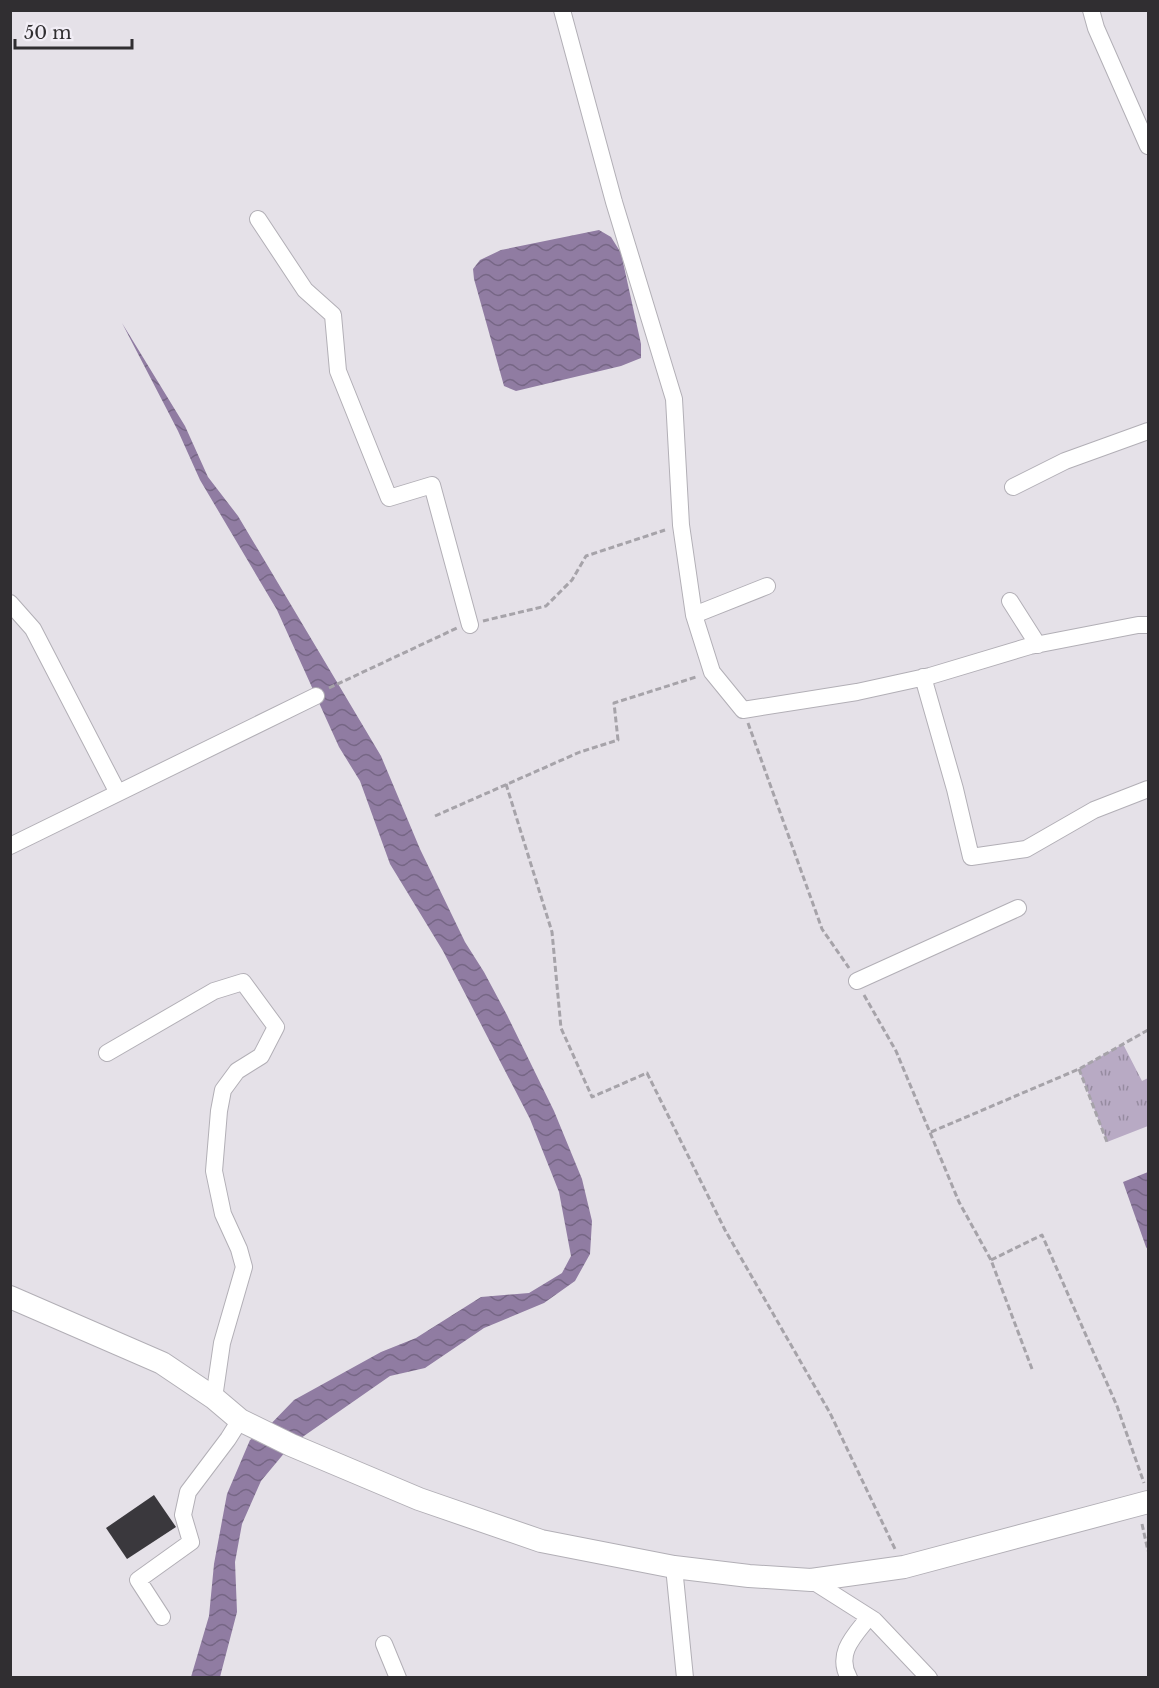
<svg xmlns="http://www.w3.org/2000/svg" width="1159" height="1688" font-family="'Libre Baskerville',serif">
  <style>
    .grass { fill: url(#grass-tufts) }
    .water { fill: url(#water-waves) }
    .building { fill: #3a383d }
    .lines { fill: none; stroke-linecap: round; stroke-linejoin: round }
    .street-casing { stroke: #b2afb6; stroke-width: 18 }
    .secondary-casing { stroke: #b2afb6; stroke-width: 24 }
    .path { stroke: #a6a3a9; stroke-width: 3; stroke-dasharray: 6 3; stroke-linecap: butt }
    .street { stroke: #fff; stroke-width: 16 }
    .secondary { stroke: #fff; stroke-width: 22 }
  </style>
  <defs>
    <pattern id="grass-tufts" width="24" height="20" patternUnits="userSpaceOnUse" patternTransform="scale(1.5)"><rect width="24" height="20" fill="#b8aac4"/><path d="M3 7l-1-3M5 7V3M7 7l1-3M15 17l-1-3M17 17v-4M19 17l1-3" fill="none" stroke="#968ba0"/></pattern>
    <pattern id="water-waves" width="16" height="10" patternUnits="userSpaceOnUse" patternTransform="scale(1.5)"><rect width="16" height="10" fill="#907ca2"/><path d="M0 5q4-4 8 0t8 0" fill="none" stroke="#766685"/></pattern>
  </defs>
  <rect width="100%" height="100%" fill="#e5e1e8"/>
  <path class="grass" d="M1123 1044 1142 1081 1148 1078V1126L1107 1142 1079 1069Z"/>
  <path class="water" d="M599 230 611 237 621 253 641 344V358L621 366 516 391 504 386 474 279 473 269 480 260 501 250Z
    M122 323 185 426 208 477 238 516 381 756 420 849 465 942 484 972 507 1015 554 1111 582 1179 592 1221 590 1254 575 1281 544 1303 484 1328 425 1368 390 1376 291 1445 261 1481 242 1524 235 1562 237 1612 220 1677H191L209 1616 214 1564 227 1494 250 1440 264 1431 294 1400 381 1352 416 1338 481 1297 529 1293 562 1273 571 1256 559 1192 530 1119 443 951 390 864 360 781 339 747 277 610 200 480 178 431Z
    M1148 1172V1250L1146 1247 1123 1182Z"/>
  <path class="building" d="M154 1495 176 1527 127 1559 106 1528Z"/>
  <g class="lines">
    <g class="street-casing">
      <path id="street" d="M562 10 614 202 674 399 681 525 694 615 712 672 743 710 857 692 930 676 1030 646 1138 625H1148
        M1091 10 1096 28 1148 146
        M258 219 305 290 333 315 338 371 389 498 432 485 470 625
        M1013 487 1065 461 1148 431
        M1010 601 1038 645
        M10 603 33 629 118 793
        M694 615 767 586
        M923 677 955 789 971 857 1026 849 1094 810 1148 789
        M10 846 316 696
        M857 981 1018 908
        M107 1053 214 991 243 982 276 1027 261 1056 237 1071 223 1090 219 1111 214 1171 223 1214 239 1249 244 1267 222 1343 214 1398
        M674 1567 685 1678
        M811 1580 874 1620 929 1678
        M162 1617 138 1580 191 1542 183 1515 188 1492 228 1439 240 1420
        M384 1644 398 1678
        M849 1678C835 1653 855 1635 869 1617"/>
    </g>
    <g class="secondary-casing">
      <path id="secondary" d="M10 1297 162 1363 214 1398 240 1420 291 1445 419 1499 541 1541 674 1567 749 1576 811 1580 904 1567 1148 1502"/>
    </g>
    <path class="path" d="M483 621 546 606 572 580 586 556 665 530
      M329 688 457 628
      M748 723 822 929 849 968
      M506 784 552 932 561 1028 592 1097 647 1073 725 1230 830 1413 895 1549
      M435 816 580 752 618 740 614 703 696 677
      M864 995 896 1051 959 1202 991 1260 1032 1369
      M1079 1069 1107 1142
      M931 1132 1079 1069 1148 1030
      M991 1260 1042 1235 1117 1406 1144 1483
      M1142 1524 1148 1551"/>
    <use href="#street" class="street"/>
    <use href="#secondary" class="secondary"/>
  </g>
  <rect width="1159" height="1688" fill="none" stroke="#302e31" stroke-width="24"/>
  <path d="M15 39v9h117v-9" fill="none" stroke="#302e31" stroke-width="3"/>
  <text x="24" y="39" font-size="18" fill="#302e31" stroke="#f2eef6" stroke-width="4.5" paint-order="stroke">50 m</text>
</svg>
